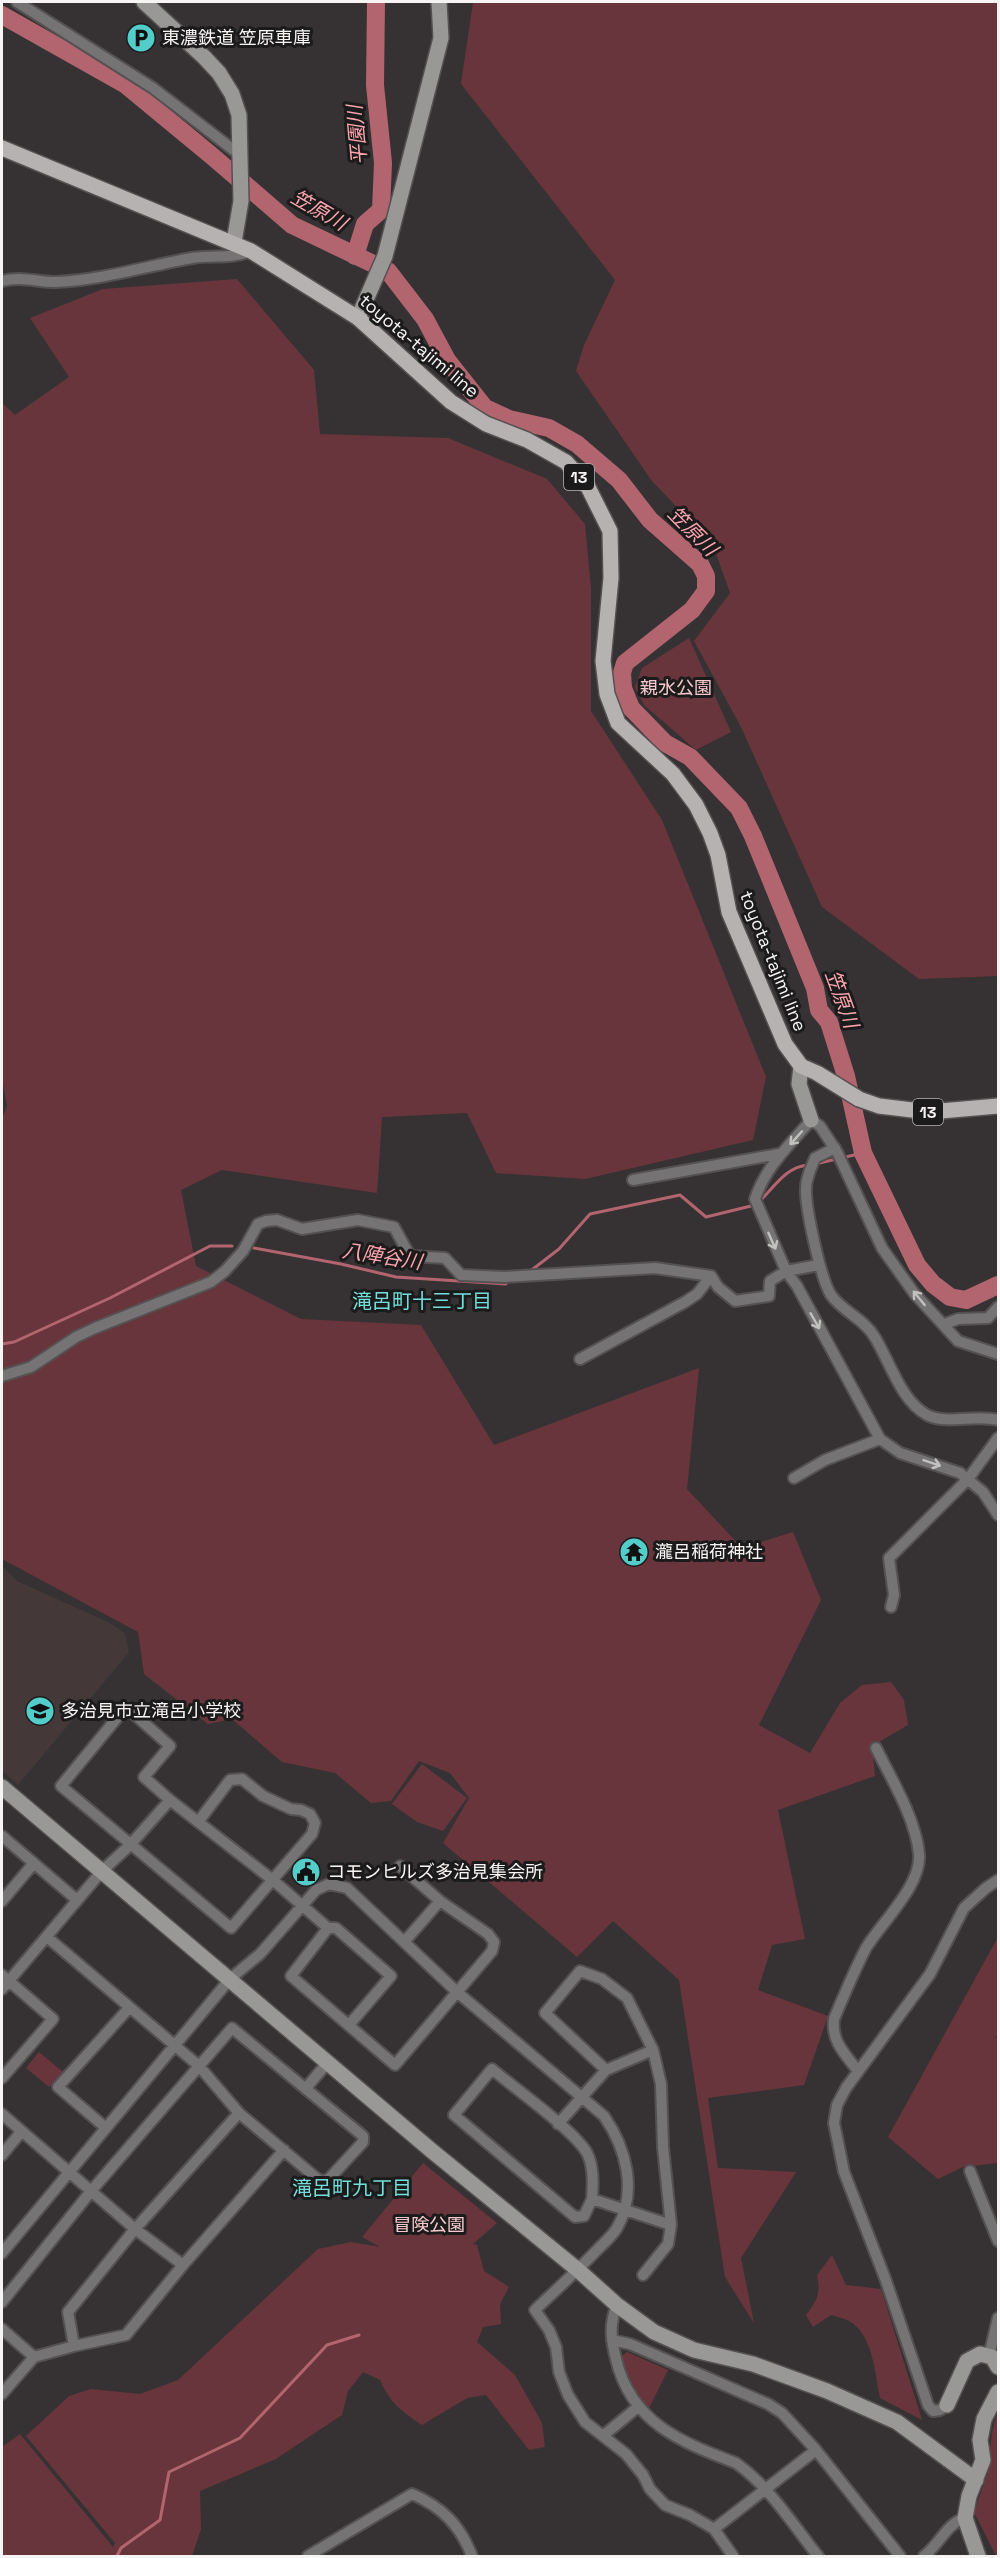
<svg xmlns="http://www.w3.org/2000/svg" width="1000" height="2558" font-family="'Space Grotesk','Noto Sans JP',sans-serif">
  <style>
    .built { fill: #443839 }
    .green { fill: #69353c }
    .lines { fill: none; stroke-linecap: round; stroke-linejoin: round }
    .stream { stroke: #b2646f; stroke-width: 3 }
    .river { stroke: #b2646f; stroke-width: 18 }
    .street-casing { stroke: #555152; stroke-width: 14 }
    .secondary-casing { stroke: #555152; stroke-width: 18 }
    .primary-casing { stroke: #555152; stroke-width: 18 }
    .street { stroke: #757373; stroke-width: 10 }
    .secondary { stroke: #9a9797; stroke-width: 15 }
    .primary { stroke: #b7b2b2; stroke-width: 15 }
    .oneway { stroke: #c3c0c0 }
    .labels { text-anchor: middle; stroke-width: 6; stroke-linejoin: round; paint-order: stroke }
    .shield { fill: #1c1b1b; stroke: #b5b3b3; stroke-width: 1.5 }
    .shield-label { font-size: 16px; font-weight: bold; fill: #f7f4f4 }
    .poi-label { font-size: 18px; fill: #f7f4f4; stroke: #1c1b1b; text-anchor: start }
    .street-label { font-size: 18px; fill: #f7f4f4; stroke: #1c1b1b }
    .park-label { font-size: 18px; fill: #f8cace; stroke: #1c1b1b }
    .water-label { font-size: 20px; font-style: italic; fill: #fca4ae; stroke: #1c1b1b }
    .neighbourhood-label { font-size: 20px; fill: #72ddd9; stroke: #1c1b1b }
  </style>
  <rect width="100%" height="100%" fill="#363233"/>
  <path class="built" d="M2 1566 17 1581 108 1622 125 1633 129 1652 18 1785 2 1771Z"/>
  <path class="green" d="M473 2H998V976L919 979 822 907 741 727 694 641 730 593 713 545 652 481 576 371 584 345 615 280 461 84Z
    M237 279 314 370 320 434 448 438 547 479 585 524 591 588V711L662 820 766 1077 753 1140 585 1179 496 1173 467 1113 382 1117 377 1193 222 1170 181 1190 196 1266 301 1319 421 1325 494 1445 699 1368 687 1489 742 1548 793 1532 821 1600 759 1725 810 1753 840 1703 862 1685 891 1682 904 1700 908 1725 872 1746 875 1776 778 1810 805 1939 772 1945 758 1990 828 2016 804 2085 708 2098 718 2168 796 2172 741 2258 754 2323 725 2277 679 1980 613 1921 577 1957 443 1843 469 1798 450 1773 419 1761 391 1801 371 1803 335 1773 282 1762 232 1719 208 1724 144 1674 138 1632 2 1559V1119L7 1106 2 1078V403L15 415 69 377 30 318 103 289Z
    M689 638 731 732 696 750 644 705 635 687 642 668Z
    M422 1764 467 1798 443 1831 417 1822 392 1804Z
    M998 1937V2031L996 2038 998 2039V2163L963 2167 938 2179 888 2137Z
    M39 2052 63 2072 49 2087 26 2068Z
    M423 2163 497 2223 473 2244 477 2245 484 2271 509 2287 500 2304 501 2324 483 2327 477 2342 515 2375 542 2423 545 2447 529 2450 486 2395 467 2398 422 2425C401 2411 390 2403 380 2380L363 2372 348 2391 342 2415 276 2459 200 2491 201 2529 192 2556H2V2447L20 2434 113 2547 115 2543 26 2436 69 2396 91 2389 140 2394 178 2380 318 2249 351 2242 380 2247 362 2237Z
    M832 2255 846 2285 881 2289 922 2420 880 2398C875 2374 873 2334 849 2321 844 2318 837 2317 831 2315L813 2327 806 2315C817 2301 821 2293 817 2275Z
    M627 2352 668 2370 648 2410C634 2395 625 2378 621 2357Z
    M998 2410V2556H996L974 2512 988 2473 992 2432Z"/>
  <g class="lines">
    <path class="stream" d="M815 1164 863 1153
      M760 1201C775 1186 786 1167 808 1165
      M254 1248 341 1264 396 1277 506 1284
      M533 1269 559 1249 590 1214 680 1195 706 1217 755 1205
      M2 1344 14 1342 110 1298 210 1246H232
      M117 2556 121 2548 160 2520 169 2472 240 2438 327 2345 359 2335"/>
    <path class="river" d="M2 15 126 85 212 156 292 225 388 271 425 319 447 360 485 408 509 419 549 428 577 444 619 480 650 520 700 564 706 576V591L692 610 625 663 622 673 623 688 631 708 665 743 690 757 739 808 753 836 815 988 819 1010 829 1022 846 1076 863 1153 917 1265 933 1284 950 1297 966 1300 998 1285
      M355 256 365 224 381 210 383 163 375 85 376 2"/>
    <g class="street-casing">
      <path id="street" d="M17 2 153 88 240 155
        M2 281C21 276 37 282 56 282 102 280 147 266 192 258 215 254 227 260 251 251
        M835 1148 815 1158C811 1168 806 1178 806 1188 805 1207 821 1280 831 1295 842 1311 864 1319 874 1336 890 1361 900 1400 927 1415 946 1425 975 1414 998 1420
        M633 1180 779 1154
        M945 1324 958 1319 988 1318 998 1307
        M998 1354 958 1341 914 1293 882 1248 837 1152 820 1126 811 1120C789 1146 766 1166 755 1199L786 1271 797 1286 880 1439 900 1453 960 1473 983 1492 998 1515
        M580 1359 685 1302 697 1294 711 1276
        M2 1376 31 1367 76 1337 95 1328 211 1282 225 1271 243 1251 258 1224 266 1221 277 1220 302 1229 358 1220 394 1227 410 1256 445 1258 461 1275 504 1277 655 1268 711 1276 718 1287 735 1301 769 1296 770 1281 786 1271 819 1265
        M794 1478 825 1460 880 1439
        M891 1607 894 1595 889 1558 968 1479 998 1438
        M170 1800 144 1777 170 1746 126 1707 61 1786 231 1928 312 1834 315 1823 310 1814 301 1810 291 1809 263 1796 242 1779 230 1780 198 1822
        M2 1836 77 1900
        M2 1901 34 1863
        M405 1941 440 1901
        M2 1975 53 2019 2 2078
        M2 1989 102 1871 130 1845 170 1800 274 1881 328 1928
        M349 2025 391 1976 336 1928H328L291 1976 395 2065 492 1951 494 1942 488 1934 440 1901 400 1866
        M606 2070 653 2050
        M858 2071C845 2054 831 2041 834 2019 844 1995 854 1971 866 1948 881 1923 922 1885 919 1854 916 1819 891 1778 876 1748
        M306 2088 328 2062
        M2 2114 135 2229 183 2265
        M558 2124 606 2070 545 2013 580 1971 602 1979 627 1998 653 2050 661 2084 663 2147 671 2225 668 2244 643 2275
        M106 2128 58 2087 129 2008
        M2 2155 21 2132
        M970 2171 998 2241
        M592 2199C593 2184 594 2167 587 2153 575 2131 514 2088 492 2069L454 2115 575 2217 584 2216 592 2199 671 2225
        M2 2253 230 1979 260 1954 316 1890 329 1884 347 1888 457 1992 604 2116C626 2148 638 2191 617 2228 612 2236 604 2243 598 2249 578 2270 556 2290 535 2310L549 2330 556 2347 559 2372 568 2395 585 2422 626 2454 643 2475 650 2489 665 2505 690 2515 714 2529 733 2556
        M2 2302 92 2190 232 2028 363 2136V2142L328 2180 320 2181 239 2113 199 2066 47 1937
        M617 2305C609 2324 611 2340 616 2359 631 2423 681 2442 736 2463 770 2487 793 2525 818 2556
        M2 2329 34 2357
        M612 2340 630 2344 768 2404 782 2413 816 2450 900 2556
        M74 2346 68 2312 135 2229 239 2113
        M989 2356 998 2318
        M2 2394 34 2357 74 2346 126 2335 183 2265 284 2150
        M947 2405 940 2410 933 2411 928 2405 885 2278 844 2172 834 2123 837 2105 846 2088 930 1974 964 1908 986 1888 998 1880
        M604 2435 639 2406
        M714 2529 816 2450
        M308 2556 412 2494C442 2507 460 2525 472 2556
        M924 2556C939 2545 947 2523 965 2518"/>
    </g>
    <g class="secondary-casing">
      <path id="secondary" d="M144 2 204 57 219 73 232 94 239 115 241 201 234 242
        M358 318 385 256 441 38 439 2
        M801 1066 799 1084 811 1120
        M2 1787 432 2151 578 2270 617 2305 654 2332 694 2350 753 2364 827 2391 897 2422 976 2480
        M947 2405 967 2361 980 2354 992 2357 998 2367
        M978 2556 965 2518 969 2496 983 2460 980 2440 984 2419 998 2392"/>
    </g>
    <g class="primary-casing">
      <path id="primary" d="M2 148 251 251 358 318 451 402 486 424 527 440 566 462 588 487 610 531 611 578 603 661 607 694 618 723 673 774 696 805 710 833 718 855 729 912 785 1044 801 1066 817 1073 859 1099 879 1106 929 1112 998 1106"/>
    </g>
    <use href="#street" class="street"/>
    <use href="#secondary" class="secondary"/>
    <use href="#primary" class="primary"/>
  </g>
  <defs><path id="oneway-shaft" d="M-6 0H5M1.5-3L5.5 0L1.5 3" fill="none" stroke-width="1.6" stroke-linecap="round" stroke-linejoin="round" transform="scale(1.5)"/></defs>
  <g class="oneway">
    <use href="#oneway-shaft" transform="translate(796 1138) rotate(132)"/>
    <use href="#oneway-shaft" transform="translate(772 1241) rotate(66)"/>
    <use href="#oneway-shaft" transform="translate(919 1298) rotate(-129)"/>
    <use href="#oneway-shaft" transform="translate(815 1321) rotate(60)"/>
    <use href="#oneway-shaft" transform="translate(932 1463) rotate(19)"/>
  </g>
  <defs>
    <g id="parking-disc" transform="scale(1.5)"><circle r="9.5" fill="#53cdc9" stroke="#1c1b1b"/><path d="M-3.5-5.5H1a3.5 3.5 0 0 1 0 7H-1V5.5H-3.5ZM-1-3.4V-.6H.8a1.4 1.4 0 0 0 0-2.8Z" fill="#111"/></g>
    <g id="temple-disc" transform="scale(1.5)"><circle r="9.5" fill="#53cdc9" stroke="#1c1b1b"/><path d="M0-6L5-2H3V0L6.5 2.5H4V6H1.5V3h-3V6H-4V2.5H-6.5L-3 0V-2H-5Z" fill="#111"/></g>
    <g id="school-disc" transform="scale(1.5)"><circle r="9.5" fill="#53cdc9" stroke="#1c1b1b"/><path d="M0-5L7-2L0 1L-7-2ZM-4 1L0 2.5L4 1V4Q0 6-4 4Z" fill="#111"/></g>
    <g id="civic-disc" transform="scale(1.5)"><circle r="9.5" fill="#53cdc9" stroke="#1c1b1b"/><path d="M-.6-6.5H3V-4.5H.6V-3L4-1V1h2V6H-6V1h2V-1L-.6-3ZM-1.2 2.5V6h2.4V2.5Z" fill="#111"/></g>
  </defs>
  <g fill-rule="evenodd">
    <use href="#parking-disc" x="141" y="38"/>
    <use href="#temple-disc" x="634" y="1552"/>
    <use href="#school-disc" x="40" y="1711"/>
    <use href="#civic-disc" x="306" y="1872"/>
  </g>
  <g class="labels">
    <g class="shield">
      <rect x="564" y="464" width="30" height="26" rx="4.5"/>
      <rect x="913" y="1099" width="30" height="26" rx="4.5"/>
    </g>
    <g class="shield-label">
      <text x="579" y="483">13</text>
      <text x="928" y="1118">13</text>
    </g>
    <g class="poi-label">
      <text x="162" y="44">東濃鉄道 笠原車庫</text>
      <text x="655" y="1558">瀧呂稲荷神社</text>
      <text x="61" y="1717">多治見市立滝呂小学校</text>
      <text x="327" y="1878">コモンヒルズ多治見集会所</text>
    </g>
    <g class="street-label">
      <text transform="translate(419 346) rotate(40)" y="6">toyota-tajimi line</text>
      <text transform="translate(773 961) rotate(68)" y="6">toyota-tajimi line</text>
    </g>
    <g class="park-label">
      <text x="676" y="694">親水公園</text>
      <text x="429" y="2231">冒険公園</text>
    </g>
    <g class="water-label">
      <text transform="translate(357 135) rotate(-95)" y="7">平園川</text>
      <text transform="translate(319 210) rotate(30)" y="7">笠原川</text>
      <text transform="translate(693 531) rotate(45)" y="7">笠原川</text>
      <text transform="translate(842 999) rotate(70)" y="7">笠原川</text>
      <text transform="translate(382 1256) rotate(9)" y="7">八陣谷川</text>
    </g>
    <g class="neighbourhood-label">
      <text x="422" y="1308">滝呂町十三丁目</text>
      <text x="352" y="2195">滝呂町九丁目</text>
    </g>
  </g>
  <rect width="1000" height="2558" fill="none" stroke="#f7f4f4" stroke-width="6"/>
</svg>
